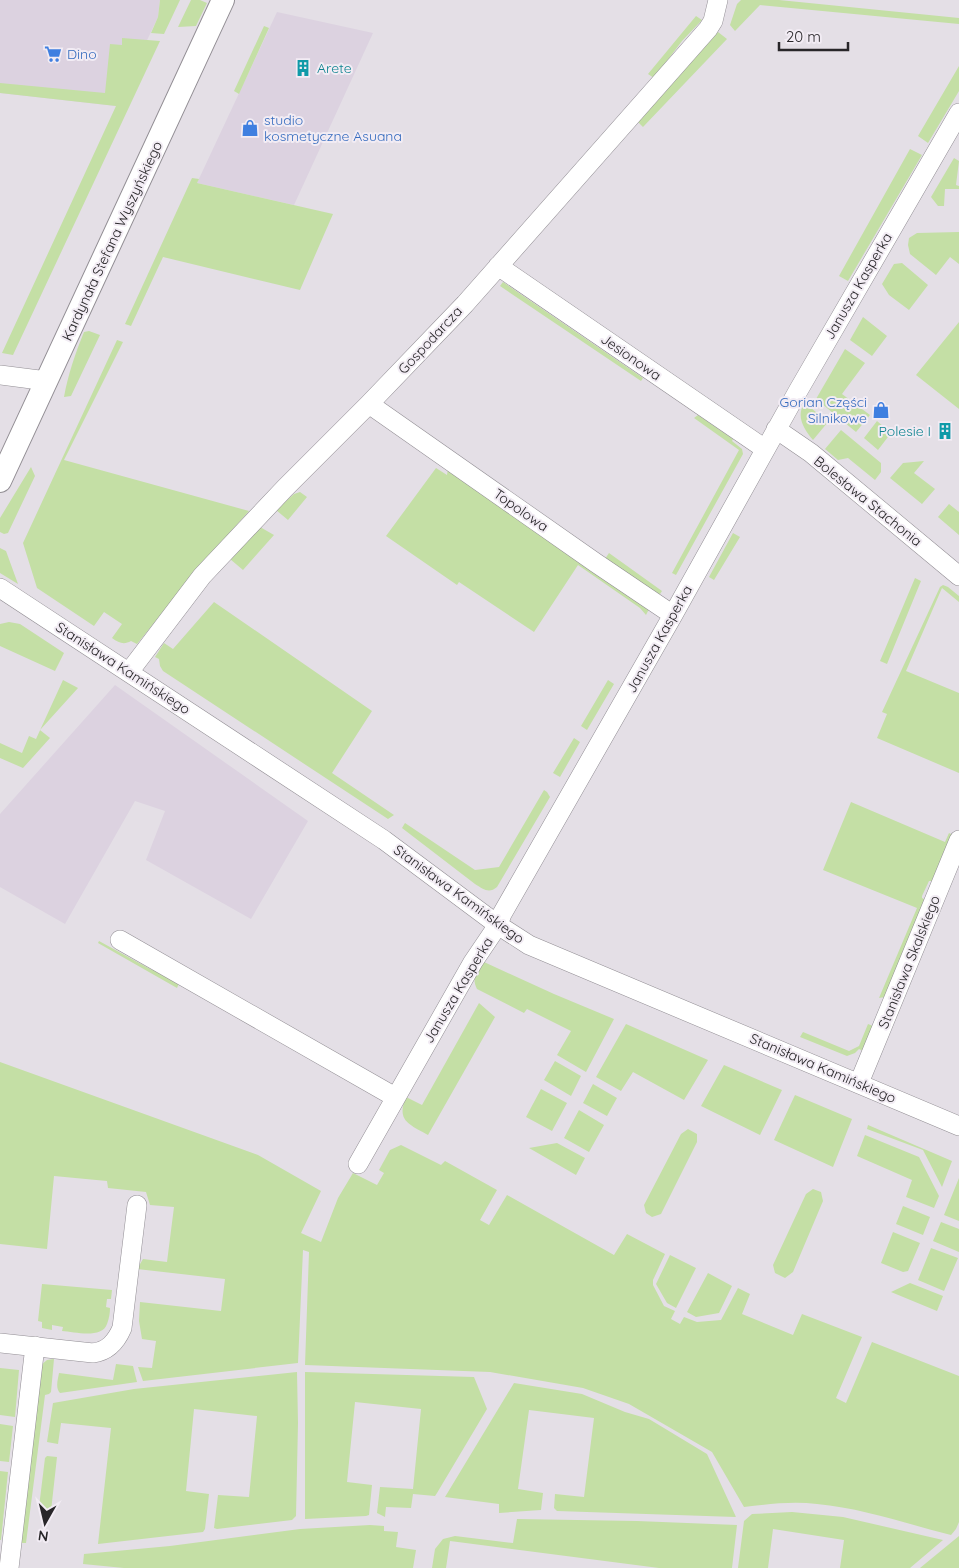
<svg xmlns="http://www.w3.org/2000/svg" width="959" height="1568" font-family="Quicksand,sans-serif">
  <style>
    .built { fill: #dcd2e0 }
    .green { fill: #c4dfa5 }
    .lines { fill: none; stroke-linecap: round; stroke-linejoin: round }
    .minor-casing { stroke: #928e94; stroke-width: 20 }
    .tertiary-casing { stroke: #928e94; stroke-width: 24 }
    .minor { stroke: #fff; stroke-width: 19 }
    .tertiary { stroke: #fff; stroke-width: 22 }
    .labels { text-anchor: middle; stroke-width: 4; stroke-linejoin: round; paint-order: stroke }
    .shop-label { font-size: 14px; fill: #366cbe; stroke: #f2ecf4; text-anchor: start }
    .culture-label { font-size: 14px; fill: #0d838f; stroke: #f2ecf4; text-anchor: start }
    .street-label { font-size: 14px; fill: #282629; stroke: #f2ecf4 }
  </style>
  <rect width="100%" height="100%" fill="#e4dfe6"/>
  <path class="built" d="M0 0H160L158 17 116 106 0 93Z
    M277 12 373 33 294 205 197 183Z
    M115 685 308 821 251 919 146 860 165 811 135 801 65 924 0 887V814Z"/>
  <path class="green" d="M160 0H180L164 34 151 33 158 17Z
    M191 0H200L207 3 196 26 178 27Z
    M741 0H779L959 18V24L760 5 735 31 730 25 737 4Z
    M696 16 702 20 682 41 654 78 648 74Z
    M264 26 269 28 239 94 234 91Z
    M718 32 727 39 643 127 638 122Z
    M122 38 160 41 13 355 2 353 116 106 0 93V83L105 93 110 44 122 45Z
    M959 66V91L928 143 918 136Z
    M910 149 922 155 848 281 839 276Z
    M954 158 959 161 956 185 959 186V189H945L944 206H938L931 197Z
    M192 178 199 179 197 183 333 214 300 290 163 257 131 326 125 324Z
    M959 232V264L950 257 936 275 910 254 908 245 909 238 917 233Z
    M902 263 928 285 909 310 889 295 882 284 894 264Z
    M503 282 643 378 641 381 500 286Z
    M863 317 887 336 872 356 850 340Z
    M959 322V409L916 375Z
    M89 331 100 335 71 396 64 397C68 375 75 354 84 332Z
    M117 340 123 342 64 460 249 511 202 564 137 644 131 641C124 645 119 643 112 638L122 624 104 612 94 626 37 588 23 543Z
    M845 349 865 363 842 394 870 415 856 432 816 399Z
    M805 403 828 422 813 440C804 430 795 415 805 403Z
    M698 415 733 439 732 441 742 449 743 454 676 575 672 573 739 450 694 418Z
    M877 421 891 433 878 450 864 438Z
    M841 430 881 463V472L875 480 848 458 838 460 825 449Z
    M924 461 914 473 935 489 922 504 890 478 903 463Z
    M31 467 35 476 8 533 4 534 0 532V518Z
    M436 468 447 475 448 468 649 609 646 615 640 608 578 565 534 632 459 582 457 585 386 536Z
    M300 492 307 497 288 520 276 510 294 494Z
    M949 504 959 512V535L938 517Z
    M260 527 274 535 243 570 230 559Z
    M733 533 740 537 714 580 709 577Z
    M0 548 6 551 18 584 0 573Z
    M609 553 662 591 660 594H657L605 559Z
    M915 578 921 581 887 664 880 661Z
    M943 585 948 587 959 596V602L942 588 906 671 959 693V773L877 738 887 714 882 712 940 587Z
    M214 602 372 711 332 773 394 815 388 819 163 671 160 666 159 659 155 657 164 643 173 649Z
    M9 622 20 624 64 653 55 671 0 646V624Z
    M63 680 78 688 40 730 50 738 23 768 0 758V743L22 753 29 736 36 739Z
    M608 680 614 684 587 730 581 726Z
    M574 738 580 742 560 777 553 773Z
    M544 790 547 792 550 797 497 887C489 894 483 889 475 884L402 828 405 823 475 870 499 867Z
    M851 802 945 842 949 833 951 834 952 838 934 881H929L922 896V898L926 900 885 997 879 998 917 908 823 870Z
    M99 941 152 970H160L180 981 177 988 98 943Z
    M484 962 554 994 614 1019 586 1072 557 1055 571 1031 527 1009 524 1013 477 989C471 977 477 971 484 962Z
    M479 1003 495 1017 428 1135C409 1124 396 1121 406 1097L422 1105Z
    M626 1024 708 1060 684 1100 633 1072 621 1091 596 1077Z
    M868 1024 873 1026 863 1051 859 1049 855 1053 847 1056 800 1037 803 1032 849 1051 859 1046Z
    M555 1061 581 1076 571 1096 544 1080Z
    M0 1062 258 1155 321 1191 301 1233 321 1242 338 1198 353 1173 377 1185 384 1173 379 1170 390 1150 401 1145 441 1165 445 1161 497 1190 480 1220 489 1225 507 1195 614 1255 627 1234 665 1254 653 1280V1285L664 1306 675 1311 671 1319 680 1324 684 1317 697 1322 721 1320 738 1288 750 1294 742 1314 793 1335 802 1314 862 1337 836 1398 846 1403 872 1342 959 1376V1522L956 1529 951 1535C907 1524 862 1508 817 1504 793 1501 769 1504 744 1507L712 1452 629 1404 583 1388 490 1372 305 1365 309 1252 303 1250 298 1363 143 1381 138 1367 152 1368 156 1341 142 1339 139 1321 140 1302 221 1311 225 1279 137 1269 143 1259 167 1262 174 1207 150 1205 146 1192 108 1188 107 1181 54 1176 47 1249 0 1244Z
    M724 1065 782 1090 760 1135 701 1106Z
    M593 1084 617 1098 607 1116 583 1103Z
    M541 1089 567 1103 552 1131 526 1117Z
    M795 1095 852 1119 833 1167 774 1140Z
    M579 1110 604 1125 589 1152 564 1138Z
    M868 1125 952 1161 942 1187 923 1150 867 1129Z
    M688 1129 697 1134V1142L661 1214 652 1217 646 1213 644 1205 681 1134Z
    M865 1135 919 1157 939 1196 934 1208 906 1197 912 1180 857 1156Z
    M557 1143 585 1158 576 1175 529 1148Z
    M959 1178V1221L944 1215Z
    M813 1189 821 1192 823 1201 793 1272 785 1278 775 1273 773 1265 806 1194Z
    M903 1206 930 1217 923 1235 896 1224Z
    M941 1222 959 1229V1252L933 1241Z
    M893 1232 920 1243 908 1271 903 1272 881 1263Z
    M931 1248 958 1258 944 1291 918 1280Z
    M670 1255 696 1268 676 1308 667 1303 656 1284Z
    M708 1273 732 1286 719 1313 696 1317 687 1312Z
    M910 1283 943 1296 937 1311 891 1292Z
    M42 1284 112 1290 111 1299H107L106 1307 110 1308C110 1313 109 1319 107 1324 102 1339 75 1332 62 1331L63 1327 52 1325V1330L42 1328V1322L38 1321Z
    M54 1359 51 1392 49 1394 45 1395 26 1543H20L41 1365 47 1360Z
    M116 1364 133 1366 137 1382 60 1393C55 1388 58 1379 59 1373L113 1380Z
    M0 1368 19 1370 15 1417 0 1415Z
    M297 1372 298 1423 296 1516 292 1520 217 1529 214 1528 218 1495 249 1497 257 1416 194 1409 186 1491 209 1494 205 1529 203 1532 98 1544 111 1428 61 1423 58 1444 47 1442 53 1403 134 1389Z
    M305 1372 474 1377 487 1409 437 1493 435 1496 413 1494 411 1508 386 1507 385 1517 377 1513 380 1487 413 1489 421 1409 355 1402 347 1482 372 1485 369 1515 366 1516 305 1519Z
    M514 1383 582 1394 625 1412 649 1419 707 1454 736 1517 557 1511 554 1508 555 1494 584 1497 594 1418 529 1410 518 1489 543 1493 541 1510 499 1513V1504L445 1497Z
    M0 1424 13 1426 9 1462 0 1461Z
    M47 1456 57 1457 51 1511 41 1510 39 1507 45 1458Z
    M0 1471 8 1472 1 1540H0Z
    M792 1512 843 1517 943 1540 910 1568H840L844 1540 773 1529 768 1568H738L744 1521 752 1514Z
    M517 1519 637 1521 737 1525 732 1568H659L450 1541 446 1568H432L435 1549 443 1539 455 1536 513 1543Z
    M370 1525 384 1526V1531L398 1532 396 1547 416 1550 413 1568H124L83 1564 84 1554 170 1546 300 1529Z
    M959 1537V1568H920L959 1536Z"/>
  <g class="lines">
    <g class="minor-casing">
      <path id="minor" d="M498 266 765 449
        M0 375 47 381
        M369 404 596 563 673 615
        M776 429 811 453 959 576
        M0 588 384 840 498 925 529 945 959 1126
        M129 672 202 576 285 488 369 404 465 304 708 29 713 21 718 0
        M120 940 395 1097
        M859 1083 959 840
        M358 1164 473 962 498 925 502 914 673 615 798 391 959 113
        M0 1343 93 1353C108 1351 116 1342 122 1328L137 1205
        M9 1568 35 1346"/>
    </g>
    <g class="tertiary-casing">
      <path id="tertiary" d="M0 481 223 0"/>
    </g>
    <use href="#minor" class="minor"/>
    <use href="#tertiary" class="tertiary"/>
  </g>
  <defs>
    <g id="supermarket-bare" transform="scale(1.35)"><path d="M-6-5.5h2.5l.6 2H6L4.5 2H-2.5L-4.4-4H-6ZM-1.5 3.2a1.3 1.3 0 1 0 .1 0ZM3 3.2a1.3 1.3 0 1 0 .1 0Z" fill="#3f7fe0" stroke="#f2ecf4" stroke-width="2.5" paint-order="stroke"/></g>
    <g id="building-bare" transform="scale(1.35)"><path d="M-4-6H4V6H1V3H-1V6H-4ZM-2.5-4.3h1.7v1.8h-1.7ZM.8-4.3h1.7v1.8H.8ZM-2.5-1h1.7V.8h-1.7ZM.8-1h1.7V.8H.8Z" fill="#0f9aa8" stroke="#f2ecf4" stroke-width="2.5" paint-order="stroke"/></g>
    <g id="shop-bare" transform="scale(1.35)"><path d="M-5-2.5h2.3a2.7 3.5 0 0 1 5.4 0H5L5.5 6h-11ZM-1.5-2.5h3a1.5 2.3 0 0 0-3 0Z" fill="#3f7fe0" stroke="#f2ecf4" stroke-width="2.5" paint-order="stroke"/></g>
  </defs>
  <g fill-rule="evenodd">
    <use href="#supermarket-bare" x="53" y="54"/>
    <use href="#building-bare" x="303" y="68"/>
    <use href="#shop-bare" x="250" y="128"/>
    <use href="#shop-bare" x="881" y="410"/>
    <use href="#building-bare" x="945" y="431"/>
  </g>
  <g class="labels">
    <g class="shop-label">
      <text x="67" y="59">Dino</text>
      <text x="264" y="125">studio<tspan x="264" dy="16">kosmetyczne Asuana</tspan></text>
      <text x="867" y="407" text-anchor="end">Gorian Części<tspan x="867" dy="16">Silnikowe</tspan></text>
    </g>
    <g class="culture-label">
      <text x="317" y="73">Arete</text>
      <text x="931" y="436" text-anchor="end">Polesie I</text>
    </g>
    <g class="street-label">
      <text transform="translate(112 241) rotate(-65)" y="5">Kardynała Stefana Wyszyńskiego</text>
      <text transform="translate(858 286) rotate(-60)" y="5">Janusza Kasperka</text>
      <text transform="translate(430 340) rotate(-47)" y="5">Gospodarcza</text>
      <text transform="translate(631 357) rotate(35)" y="5">Jesionowa</text>
      <text transform="translate(868 501) rotate(39)" y="5">Bolesława Stachonia</text>
      <text transform="translate(521 510) rotate(35)" y="5">Topolowa</text>
      <text transform="translate(659 639) rotate(-61)" y="5">Janusza Kasperka</text>
      <text transform="translate(123 668) rotate(33)" y="5">Stanisława Kamińskiego</text>
      <text transform="translate(459 894) rotate(36)" y="5">Stanisława Kamińskiego</text>
      <text transform="translate(909 962) rotate(-68)" y="5">Stanisława Skalskiego</text>
      <text transform="translate(458 990) rotate(-59)" y="5">Janusza Kasperka</text>
      <text transform="translate(823 1068) rotate(23)" y="5">Stanisława Kamińskiego</text>
    </g>
  </g>
  <g transform="translate(45 1523) rotate(188)" stroke="#f2ecf4" stroke-width="4" paint-order="stroke">
  <path d="M0-4L9 19L0 12L-9 19Z" fill="#282629"/>
  <text y="-8" font-size="14" font-weight="bold" text-anchor="middle" fill="#282629">N</text>
  </g>
  <path d="M779 42v8h69v-8" fill="none" stroke="#282629" stroke-width="2.5"/>
  <text x="786" y="42" font-size="15" fill="#282629" stroke="#f2ecf4" stroke-width="4" paint-order="stroke">20 m</text>
</svg>
